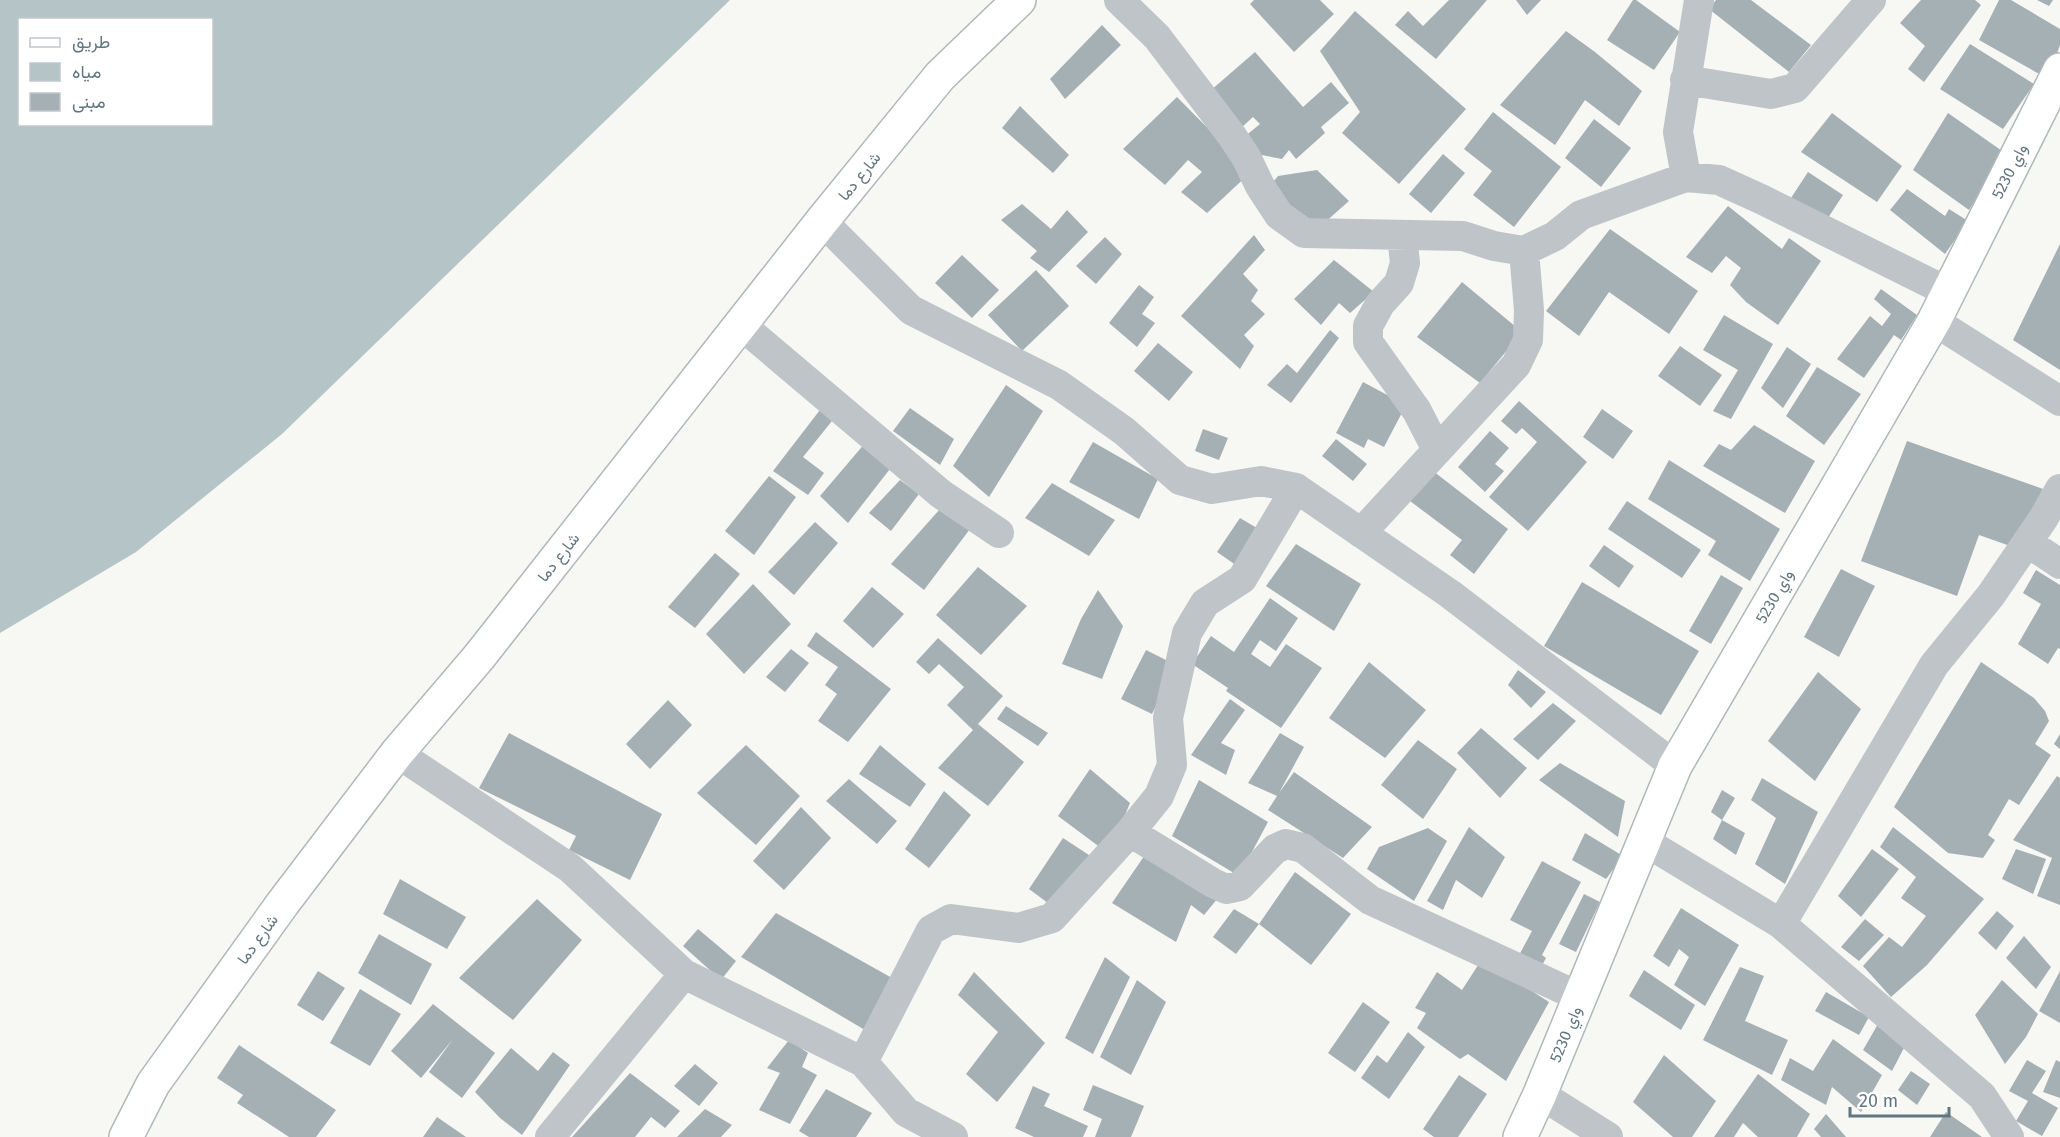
<svg xmlns="http://www.w3.org/2000/svg" width="2060" height="1137" font-family="'Fira Sans',Vazirmatn,sans-serif">
  <style>
    .water { fill: #b5c5c7; fill-rule: evenodd }
    .building { fill: #a5b0b4 }
    .lines { fill: none; stroke-linecap: round; stroke-linejoin: round }
    .secondary-casing { stroke: #b0b8bb; stroke-width: 36 }
    .street { stroke: #bec4c7; stroke-width: 30 }
    .secondary { stroke: #fff; stroke-width: 33 }
    .labels { text-anchor: middle; stroke-width: 6; stroke-linejoin: round; paint-order: stroke }
    .street-label { font-size: 16px; fill: #62767f; stroke: #fff }
  </style>
  <rect width="100%" height="100%" fill="#f7f7f4"/>
  <path class="water" d="M0 0H730L282 434 136 552 0 633ZM20 20H212V124H20Z"/>
  <path class="building" d="M1254 0H1320L1334 14 1294 52 1250 4Z
    M1449 0H1487L1436 59 1395 25 1408 11 1423 26Z
    M1516 0H1541L1527 15Z
    M1633 0H1636L1680 32 1654 70 1607 40Z
    M1716 0H1751L1811 45 1789 72 1709 9Z
    M1921 0H1975L1981 5 1924 82 1908 69 1925 46 1900 23Z
    M1999 0H2011L2060 29V45L2048 79 1979 40Z
    M2037 0H2053L2049 6Z
    M1355 11 1466 109 1399 184 1342 133 1360 112 1320 51Z
    M1102 25 1121 45 1065 99 1050 79Z
    M1566 31 1595 52 1642 91 1619 126 1585 100 1555 145 1500 105Z
    M1970 44 2034 84 2003 129 1940 89Z
    M1255 52 1303 107 1331 82 1349 103 1321 127 1325 133 1296 159 1289 150 1282 159 1256 154 1243 138 1260 124 1253 117 1242 127 1210 91Z
    M1177 97 1251 172 1207 213 1181 192 1202 172 1188 160 1165 185 1123 149Z
    M1020 106 1069 155 1053 173 1002 128Z
    M1493 112 1561 167 1514 227 1473 195 1492 171 1464 149Z
    M1832 113 1902 166 1877 202 1801 152Z
    M1948 113 2005 153 1969 210 1913 170Z
    M1594 119 1631 148 1601 187 1565 158Z
    M1443 154 1465 173 1431 213 1409 194Z
    M1317 170 1349 201 1315 231 1270 186 1278 176Z
    M1808 172 1843 195 1824 224 1789 201Z
    M1907 189 1945 216 1949 209 1968 221 1945 254 1890 210Z
    M1022 204 1051 229 1067 210 1088 232 1049 272 1030 258 1037 251 1001 220Z
    M1728 206 1782 249 1789 238 1821 261 1778 325 1746 302 1730 285 1741 268 1726 256 1712 273 1686 257Z
    M1610 229 1698 291 1669 334 1609 292 1579 336 1546 311Z
    M1254 235 1265 250 1243 274 1258 290 1251 301 1265 314 1244 335 1254 346 1240 369 1181 316Z
    M1105 237 1122 254 1096 284 1076 266Z
    M2060 244V370L2013 340Z
    M962 255 999 290 972 318 935 283Z
    M1334 260 1374 292 1350 313 1339 303 1321 325 1294 299Z
    M1036 270 1069 306 1022 351 988 315Z
    M1462 282 1522 332 1480 383 1417 337Z
    M1139 285 1154 297 1142 314 1155 323 1137 347 1109 323Z
    M1881 289 1917 315 1901 340 1894 335 1864 378 1837 359 1870 316 1882 326 1891 314 1874 299Z
    M1724 315 1773 344 1731 419 1713 411 1738 370 1703 350Z
    M1330 330 1339 338 1291 403 1267 385 1287 364 1297 373Z
    M1158 343 1193 372 1169 401 1134 371Z
    M1680 346 1722 375 1700 406 1658 376Z
    M1787 347 1811 364 1783 408 1761 388Z
    M1817 367 1861 394 1824 445 1786 416Z
    M1363 382 1406 405 1384 447 1368 439 1364 448 1336 433Z
    M1006 385 1043 411 989 497 953 466Z
    M1519 401 1587 462 1528 531 1489 497 1537 442 1522 428 1516 434 1501 421Z
    M823 406 836 416 803 457 824 473 808 495 773 471Z
    M910 408 954 439 940 465 893 431Z
    M1602 409 1633 431 1613 459 1583 437Z
    M1754 425 1815 461 1785 513 1703 466 1719 444 1731 450Z
    M1203 429 1228 438 1219 460 1195 451Z
    M1490 431 1509 448 1495 464 1504 471 1485 492 1458 467Z
    M1336 439 1367 464 1353 481 1322 456Z
    M1907 441 2043 489 2013 547 1979 535 1957 596 1861 561Z
    M866 442 893 465 848 523 820 496Z
    M1093 442 1158 479 1139 519 1069 482Z
    M1669 460 1780 529 1750 581 1708 555 1716 541 1648 499Z
    M1433 471 1508 529 1474 574 1450 555 1462 540 1410 501Z
    M769 476 796 497 754 555 725 531Z
    M900 480 919 494 891 531 869 513Z
    M1052 483 1115 520 1089 556 1025 518Z
    M1627 501 1701 550 1682 578 1608 529Z
    M940 509 970 529 924 590 891 564Z
    M1240 518 1267 534 1243 570 1217 552Z
    M815 522 838 543 794 595 768 572Z
    M1296 544 1361 584 1334 631 1266 586Z
    M1604 545 1634 566 1619 588 1589 566Z
    M715 553 740 574 695 628 668 607Z
    M978 567 1027 606 981 655 936 615Z
    M1841 569 1875 586 1839 657 1804 637Z
    M2036 570 2060 585V649L2058 648 2048 664 2018 644 2041 604 2023 593Z
    M1721 575 1743 588 1711 644 1689 631Z
    M1582 582 1699 651 1661 715 1544 646Z
    M753 584 791 624 744 674 706 634Z
    M872 587 904 614 873 648 843 621Z
    M1098 590 1123 626 1102 679 1062 664 1081 619Z
    M1270 598 1298 618 1276 651 1260 640 1251 654 1270 667 1286 644 1322 668 1281 728 1226 691 1228 688 1192 664 1211 636 1234 652Z
    M816 632 891 689 848 742 818 721 837 694 825 685 838 667 807 646Z
    M938 638 1003 696 978 724 1024 762 988 806 938 768 973 730 947 705 964 687 939 664 929 674 916 662Z
    M791 649 809 663 785 692 766 677Z
    M1146 650 1176 665 1152 714 1121 699Z
    M1369 662 1426 710 1385 758 1329 718Z
    M1981 662 2034 698 2045 711 2049 721 2035 744 2051 755 2019 805 2009 799 1988 835 1995 840 1983 858 1948 853 1894 807Z
    M1518 670 1546 692 1531 708 1508 685Z
    M1818 672 1861 709 1815 781 1768 741Z
    M1230 699 1245 710 1221 743 1235 750 1226 775 1191 755Z
    M668 700 692 725 650 769 626 744Z
    M1553 703 1576 721 1538 760 1513 739Z
    M1006 706 1048 733 1038 746 997 719Z
    M1481 728 1527 768 1500 798 1457 753Z
    M509 733 662 814 630 880 569 850 576 836 479 788Z
    M1280 733 1304 747 1279 793 1294 772 1372 827 1343 858 1268 810 1277 796 1248 783Z
    M2060 734V749L2054 744Z
    M1418 740 1457 769 1423 819 1381 785Z
    M746 745 800 796 756 845 697 793Z
    M880 745 926 784 910 807 859 774Z
    M1560 763 1625 801 1618 837 1539 780Z
    M1090 769 1130 803 1125 815 1101 848 1058 816Z
    M2057 776 2060 778V905L2037 896 2052 858 2013 840Z
    M1762 778 1818 812 1785 884 1755 864 1776 818 1751 800Z
    M849 779 897 821 877 844 826 801Z
    M1199 780 1268 822 1239 876 1172 836Z
    M1722 790 1735 798 1722 820 1711 812Z
    M944 791 971 815 929 868 905 849Z
    M801 807 831 838 784 890 753 861Z
    M1722 820 1745 833 1736 855 1713 839Z
    M1469 827 1505 857 1482 898 1456 880 1443 910 1427 901Z
    M1893 827 1984 899 1927 965 1891 997 1863 966 1889 937 1902 947 1926 916 1901 898 1916 877 1880 847Z
    M1428 828 1447 841 1414 901 1367 869 1379 847Z
    M1585 833 1623 856 1606 879 1572 860Z
    M1063 838 1095 859 1056 909 1029 889Z
    M1149 849 1218 898 1204 915 1191 905 1176 942 1112 903Z
    M1872 849 1899 869 1861 917 1838 896Z
    M2016 849 2046 859 2033 894 2002 879Z
    M1542 861 1581 882 1542 955 1546 958 1539 971 1517 959 1532 931 1510 920Z
    M1295 872 1351 914 1311 965 1259 924 1236 954 1213 937 1234 909 1259 924Z
    M400 879 466 917 447 949 383 914Z
    M1584 894 1600 902 1576 952 1559 944Z
    M537 899 582 940 513 1020 459 978Z
    M1681 908 1739 945 1705 1006 1674 985 1689 957 1679 949 1669 967 1653 956Z
    M1997 911 2014 926 1996 950 1978 933Z
    M776 913 901 983 865 1030 741 957Z
    M1865 919 1884 935 1859 961 1841 947Z
    M698 929 736 961 721 980 683 946Z
    M379 934 432 964 411 1005 358 973Z
    M2024 936 2051 967 2036 989 2006 958Z
    M1105 957 1130 977 1093 1054 1065 1038Z
    M1482 959 1549 1002 1506 1081 1468 1054 1460 1059 1417 1028 1426 1013 1415 1008 1437 972 1462 990Z
    M1740 967 1764 976 1745 1021 1788 1040 1772 1075 1703 1040Z
    M1644 970 1695 1005 1681 1030 1629 996Z
    M318 971 345 988 323 1021 297 1005Z
    M2060 971V1023L2039 1011Z
    M974 972 1045 1043 997 1102 966 1074 998 1032 958 995Z
    M1137 980 1166 1002 1131 1075 1100 1057Z
    M2002 980 2038 1014 2026 1037 2005 1064 1975 1015Z
    M360 989 401 1014 370 1066 330 1043Z
    M1826 992 1869 1017 1859 1035 1815 1011Z
    M1363 1002 1390 1022 1355 1072 1328 1053Z
    M433 1004 495 1053 462 1098 429 1072 453 1039 421 1078 391 1051Z
    M1878 1024 1906 1044 1892 1071 1863 1050Z
    M1408 1032 1425 1047 1389 1099 1361 1078 1377 1055 1387 1063Z
    M1833 1039 1882 1075 1861 1112 1832 1087 1826 1105 1781 1080 1790 1058 1813 1071Z
    M789 1040 808 1053 802 1067 817 1075 790 1124 759 1110 780 1073 767 1068Z
    M239 1045 336 1110 316 1137H289L237 1103 243 1095 217 1078Z
    M511 1048 538 1071 553 1052 570 1065 522 1135 500 1118 475 1092Z
    M1664 1055 1716 1101 1692 1137H1673L1633 1102Z
    M2027 1060 2046 1071 2032 1093 2058 1108 2042 1136 2016 1121 2028 1101 2009 1091Z
    M2056 1060 2060 1062V1098L2043 1092Z
    M695 1064 718 1083 699 1106 674 1086Z
    M1911 1071 1930 1084 1917 1105 1898 1090Z
    M630 1073 680 1111 665 1128 651 1117 635 1137H572Z
    M1758 1074 1810 1114 1797 1137H1758L1743 1123 1734 1137H1714Z
    M1459 1075 1487 1094 1458 1137H1434L1423 1129Z
    M1093 1085 1144 1106 1131 1137H1095L1102 1119 1083 1110Z
    M1033 1086 1050 1094 1044 1106 1088 1126 1083 1137H1034L1015 1128Z
    M826 1089 872 1113 856 1137H809L799 1131Z
    M705 1109 732 1125 721 1137H677Z
    M1946 1112 1982 1137H1930Z
    M1826 1114 1846 1137H1821L1814 1129Z
    M437 1117 466 1137H423Z"/>
  <g class="lines">
    <g class="secondary-casing">
      <path id="secondary" d="M126 1137 153 1084 283 903 397 753 479 657 822 221 940 76 1019 0
        M1520 1137 1540 1094 1675 766 1934 321 2060 70"/>
    </g>
    <path class="street" d="M1119 0 1157 37 1232 136 1246 157 1260 186 1279 215 1304 233 1463 236 1494 246 1524 251 1555 236 1581 215 1686 177 1719 180 1763 200 1948 292
      M1685 80 1771 94 1795 88 1871 0
      M1686 177 1678 132 1699 0
      M822 221 911 310 1059 385 1124 431 1180 480 1212 489 1261 481 1296 488 1450 594 1675 766
      M1402 236 1405 263 1399 283 1380 304 1368 326V342L1417 411 1437 450
      M1934 321 2060 401
      M741 325 941 494 999 533
      M1361 533 1516 365 1528 340 1529 310 1524 251
      M2027 542 2060 564
      M397 753 570 868 684 974 863 1062 906 1112 953 1137
      M1130 832 1213 883 1226 889 1240 886 1275 849 1286 844 1303 848 1370 900 1580 997
      M1644 841 1781 924 1982 1096 2009 1137
      M1781 924 1934 665 1991 595 2043 519 2060 489
      M863 1062 931 930 951 919 1018 928 1052 918 1130 832 1159 796 1172 765 1168 718 1187 633 1205 603 1242 579 1296 488
      M1540 1094 1608 1137
      M550 1137 684 974"/>
    <use href="#secondary" class="secondary"/>
  </g>
  <g class="labels">
    <g class="street-label">
      <text transform="translate(2009 171) rotate(-63)" y="6">واي 5230</text>
      <text transform="translate(859 176) rotate(-51)" y="6">شارع دما</text>
      <text transform="translate(558 557) rotate(-52)" y="6">شارع دما</text>
      <text transform="translate(1774 596) rotate(-60)" y="6">واي 5230</text>
      <text transform="translate(257 939) rotate(-54)" y="6">شارع دما</text>
      <text transform="translate(1565 1034) rotate(-68)" y="6">واي 5230</text>
    </g>
  </g>
  <rect x="18" y="18" width="195" height="108" fill="#ffffff" stroke="#c0c8cc" stroke-width="1.5"/>
  <rect x="30" y="38" width="30" height="9" fill="#ffffff" stroke="#c0c8cc" stroke-width="1.5"/>
  <text x="72" y="48" font-size="18" fill="#62767f">طريق</text>
  <rect x="30" y="63" width="30" height="18" fill="#b5c5c7" stroke="#c0c8cc" stroke-width="1.5"/>
  <text x="72" y="78" font-size="18" fill="#62767f">مياه</text>
  <rect x="30" y="93" width="30" height="18" fill="#a5b0b4" stroke="#c0c8cc" stroke-width="1.5"/>
  <text x="72" y="108" font-size="18" fill="#62767f">مبنى</text>
  <path d="M1850 1107v9h99v-9" fill="none" stroke="#62767f" stroke-width="3"/>
  <text x="1859" y="1107" font-size="18" fill="#62767f" stroke="#ffffff" stroke-width="4.5" paint-order="stroke">20 m</text>
</svg>
